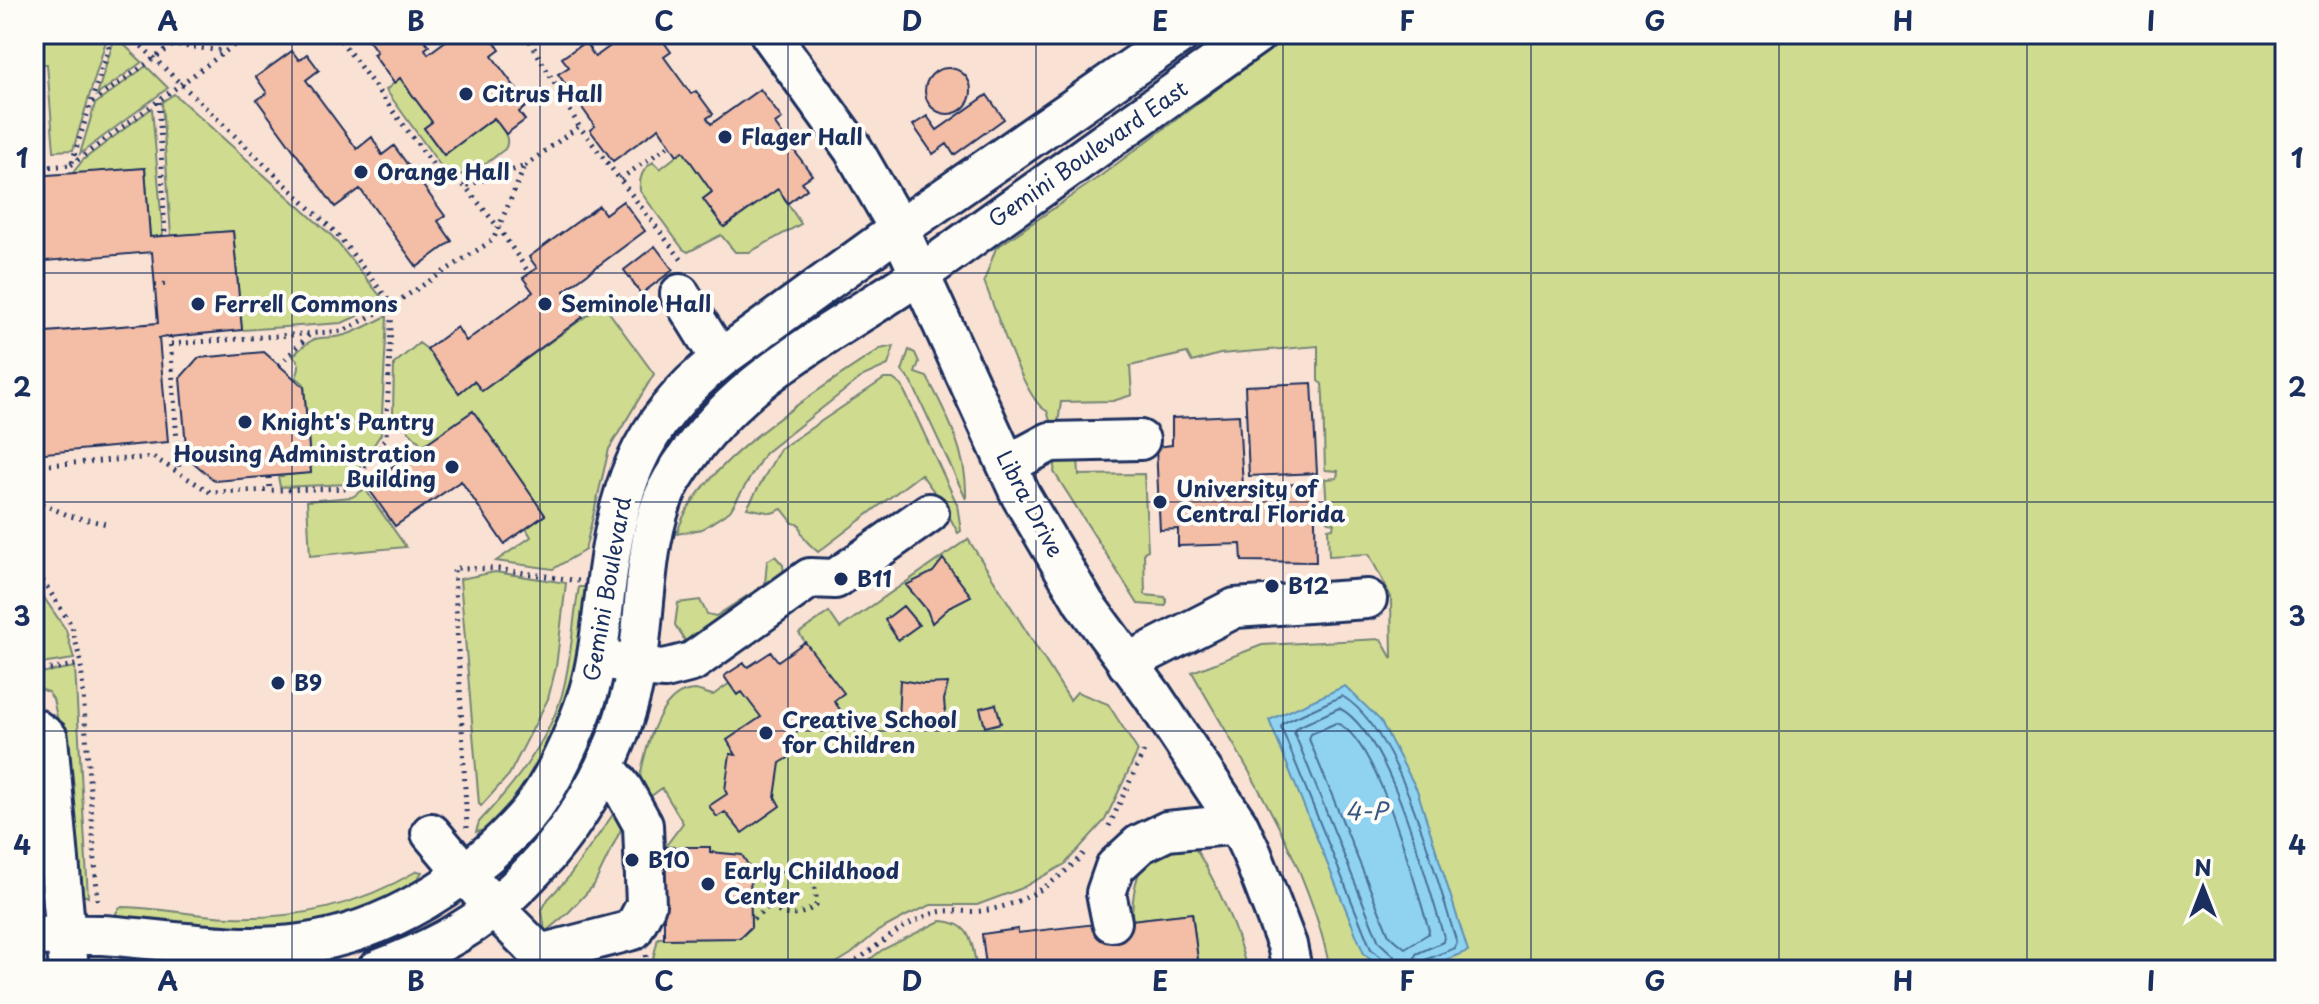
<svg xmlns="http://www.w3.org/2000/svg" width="2319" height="1004" font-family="'Playpen Sans',sans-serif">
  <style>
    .built { fill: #f9e1d3 }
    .green { fill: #cfdb8e; stroke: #758576; stroke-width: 2 }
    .water { fill: #90d3f1; stroke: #6191b6; stroke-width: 2 }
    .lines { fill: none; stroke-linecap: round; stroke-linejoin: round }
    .shore { stroke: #4a7199; stroke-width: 2 }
    .building { fill: #f3bea5; stroke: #1b2f5e; stroke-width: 2 }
    .minor-casing { stroke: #1b2f5e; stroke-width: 44 }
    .path { stroke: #1b2f5e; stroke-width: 5; stroke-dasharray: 2 6; stroke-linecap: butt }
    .minor { stroke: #fdfcf7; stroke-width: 38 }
    .grid { fill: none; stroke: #1b2f5e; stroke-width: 2; stroke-opacity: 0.55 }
    .poi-dot { fill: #1b2f5e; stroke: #fdfcf7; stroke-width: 3 }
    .labels { text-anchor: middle; stroke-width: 8; stroke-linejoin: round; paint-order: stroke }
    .poi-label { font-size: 22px; font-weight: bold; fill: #1b2f5e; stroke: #fdfcf7; text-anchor: start }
    .street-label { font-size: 22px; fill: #1b2f5e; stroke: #fdfcf7 }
    .water-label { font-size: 24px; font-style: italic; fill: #385883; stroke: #fdfcf7 }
    .neatline { fill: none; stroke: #1b2f5e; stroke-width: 3 }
    .grid-label { font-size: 26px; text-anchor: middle; font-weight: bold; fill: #1b2f5e }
  </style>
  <rect width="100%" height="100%" fill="#fbf0e7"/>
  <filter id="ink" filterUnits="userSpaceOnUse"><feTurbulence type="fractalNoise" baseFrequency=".0125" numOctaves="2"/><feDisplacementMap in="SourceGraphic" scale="16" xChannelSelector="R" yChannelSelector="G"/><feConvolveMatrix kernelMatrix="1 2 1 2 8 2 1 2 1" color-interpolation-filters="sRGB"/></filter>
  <g filter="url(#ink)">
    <path class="built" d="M34 34H2285V970H34Z"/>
    <path class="green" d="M34 34H108L73 150 54 151 47 64H34Z
      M1291 34H2285V970H1330C1310 863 1245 766 1192 672L1262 645 1381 639 1392 659 1391 597 1369 554 1329 556 1328 529 1333 528 1334 523 1328 522 1325 479 1337 478 1338 471 1325 470 1323 396 1322 384 1318 381V346L1220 354 1192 362 1187 353 1130 366 1132 395 1113 401 1061 402 1058 424H1051L1047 411C1026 404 994 306 984 281L996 248 1099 177Z
      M115 36 142 62 97 95Z
      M146 66 168 88 80 154 95 104Z
      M400 78 432 122 424 128 443 154 494 118C501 127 512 138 505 149 486 163 469 182 445 172L386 90Z
      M174 94 332 236 386 303 342 323 242 330 233 231 171 236 162 102Z
      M152 108 163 236 150 237 145 168 72 174 83 160Z
      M683 151 712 192 703 199 724 227 778 189 801 224 750 252H735L721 235 688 252 683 249 640 191C639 178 642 169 653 162L660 169Z
      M603 304 654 374 609 449 585 550 553 569 496 561 531 537 526 528 545 515 473 412 423 446 393 414 394 364 419 343 427 349 459 392 474 381 482 391Z
      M387 316 381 434 348 484 280 487 278 476 311 472 304 384 296 377C300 368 301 363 293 356 320 327 323 344 351 333 363 328 375 322 387 316Z
      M894 346 888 365 863 376 765 453 730 511 702 529 677 534C694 466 823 387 880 349Z
      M909 350 915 353 919 362 915 373 927 377C947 414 968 455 966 499L912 383 902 371Z
      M884 379H893L902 386 957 504 961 531 958 533 946 510 949 506 945 500 941 501 921 474 818 552C808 543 801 538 800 525L793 523 782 509 772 513 747 508 780 449Z
      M1078 456 1079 475 1144 474 1148 550 1144 552 1145 595 1165 597 1167 602 1165 606 1138 604 1054 472 1056 459Z
      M365 489 406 547 310 556 307 501 352 497Z
      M968 539 1070 700 1077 692 1108 704 1138 751 1105 820 1065 864 1020 889 977 905H931L908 915 878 931 851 954 825 970H655L653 959 658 938H740L751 928 750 873 741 856 710 852V847H665L683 823 662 788 646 800 638 780C642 774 641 770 643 763 649 738 662 690 695 690 700 691 708 694 713 695L730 683 778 661 805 642 799 633 829 612 840 628Z
      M775 556 783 565 784 575 690 648 675 625 678 603 700 600 707 614 716 616 765 584 767 561Z
      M495 572 566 583 556 667 548 699 509 775 481 806 479 804 460 579Z
      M34 583 66 630 74 659 34 665Z
      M579 587H590C586 615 586 645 579 672 569 710 518 827 476 832L479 822C513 785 545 747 561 698 572 662 572 623 579 587Z
      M75 667 88 897 75 892 59 726 53 699 48 692 34 686V674Z
      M617 809 625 821 594 885 569 912 545 932 542 910 548 899 567 879Z
      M1188 837C1215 878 1235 922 1247 970H1218L1217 966 1199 968 1192 913 1132 920C1132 894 1136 875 1148 852Z
      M417 871 422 872 410 891 346 917 273 931 120 920 116 913 120 907C157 907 193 916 230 917 299 919 357 906 417 871Z
      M940 921C972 922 972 943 977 970H856L882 950Z
      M341 952 274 970H171L125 963 121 960 125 953Z"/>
    <path class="water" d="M1345 686 1380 720 1417 790 1468 951 1420 970H1383L1364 954 1269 720Z"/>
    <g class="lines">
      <path class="shore" d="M1336 723C1377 736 1416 888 1429 930L1428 934 1405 948 1389 935 1309 739 1311 734Z
        M1387 970 1386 962 1371 949 1281 727 1283 723 1342 696C1401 730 1436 879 1457 943L1455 948 1425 960 1421 970
        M1398 970 1394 956 1379 942 1294 732 1296 728 1339 708C1390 733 1427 883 1444 937L1443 942 1416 954 1411 970"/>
    </g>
    <path class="building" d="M364 34H420L429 46 425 49 428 54 455 34H489L500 50 492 56 528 105 519 112 525 120 506 134 494 118 444 155 424 128 432 122 400 78 394 83 373 54 377 52Z
      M627 34H658L671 52 664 57 691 94 696 91 713 114 707 118 711 124 760 89 782 119 775 124 812 175 802 182 807 189 788 203 778 189 724 227 703 199 712 192 683 151 677 155 659 128 613 161 590 130 595 126 558 74 569 67 562 58 585 42 595 57Z
      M292 51 299 60 307 54 319 70 306 80 357 149 372 137 382 155 394 146 445 216 438 221 452 241 417 267 360 189 335 207 257 100 267 93 256 77Z
      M34 66H38L46 151 34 152Z
      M925 91a23 23 0 1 1 46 0a23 23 0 1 1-46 0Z
      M987 95 1004 119 954 155 947 144 933 154 913 125 927 116 937 130Z
      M145 168 150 237 233 231 242 330 159 338 168 442 34 454V333L158 323 152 252 34 262V176Z
      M623 201 645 231 564 291 583 317 482 391 474 381 459 393 427 349 457 327 466 341 533 292 523 278 537 268 529 257 599 206 605 214Z
      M655 246 673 270 641 294 624 270Z
      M264 352 304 387 311 473 215 481 187 457 180 378 198 358Z
      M1312 383 1317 473 1249 476 1245 386Z
      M473 411 545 515 504 544 461 481 395 526 366 485Z
      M1239 415 1243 487 1314 483 1316 562 1242 561 1241 544 1178 546V529L1160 530 1156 447 1172 445V418Z
      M943 559 971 596 951 606 932 623 927 610 906 585 933 572Z
      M903 606 919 625 898 640 885 620Z
      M805 642 844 693 834 701 841 711 820 726 814 719 786 739 795 754 780 763 775 797 780 806 742 833 725 812 717 817 709 806 727 794 725 790 730 754 736 755 727 740 761 717 742 692 737 695 724 676 744 663 748 667 771 652 778 661Z
      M900 680 923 684 948 683 944 700 946 722 898 719Z
      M996 704 1001 723 985 727 980 708Z
      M665 847H710V852L742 855 750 868 751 927 740 938 664 939V916H661L665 895Z
      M1192 913 1199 968 1217 966 1218 970H998L997 964 986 966 982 934 1018 929V933Z"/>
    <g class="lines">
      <g class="minor-casing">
        <path id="minor" d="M770 34 853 149 899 229 1021 496 1084 603 1152 695 1238 824 1252 854 1287 945 1292 970
          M680 294 720 359
          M1007 465 1050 442 1140 440
          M615 661 637 667 665 669 692 662 810 578 835 579 929 513
          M1127 663 1235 608 1367 599
          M34 728 48 738 69 970
          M431 833 494 908 540 954 633 930 646 905 643 825 623 789 606 767
          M1112 922 1106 893 1115 867 1140 844 1167 831 1238 824
          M34 936C56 935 78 934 101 935 167 939 233 953 300 944 387 933 470 880 527 815 553 784 577 730 589 691 598 660 601 627 605 595 617 492 635 426 720 359L899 229 1181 34
          M377 970C418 955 462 935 496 906 568 845 621 760 637 665 646 611 644 527 672 480 731 380 828 337 920 274 952 253 982 229 1014 207 1095 149 1176 92 1257 34"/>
      </g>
      <path class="path" d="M336 34 442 177 465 186 498 227 529 273
        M526 34 579 126 684 263
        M92 102 173 45 224 51
        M159 102 165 236
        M71 165 249 34
        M525 166 579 126
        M34 168 71 165 113 34
        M620 179 670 145
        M155 285 167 284
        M170 337 179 472
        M171 344 343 331 392 305 493 240 525 166 465 186
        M279 365 311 333
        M34 466 153 457 210 492 351 488 386 437 392 305 336 233 129 34
        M269 477 270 490
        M42 504 70 516 107 524
        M34 528 41 510V466
        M34 567 72 626 81 664 98 905
        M34 672 81 664
        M1109 826 1145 749
        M467 828 454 568 498 569 579 581
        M750 873 769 885C793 850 818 867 816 905 803 916 782 920 771 905L751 921
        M646 955 647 970
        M844 970C874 949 903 922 938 912 951 909 967 913 981 911 1023 906 1059 881 1086 851"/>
      <use href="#minor" class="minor"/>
    </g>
  </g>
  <path class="grid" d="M292 34V970M540 34V970M788 34V970M1036 34V970M1283 34V970M1531 34V970M1779 34V970M2027 34V970M34 273H2285M34 502H2285M34 731H2285"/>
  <g class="poi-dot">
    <circle cx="466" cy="94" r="8"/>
    <circle cx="725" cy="137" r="8"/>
    <circle cx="361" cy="172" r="8"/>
    <circle cx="198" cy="304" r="8"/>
    <circle cx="545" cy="304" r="8"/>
    <circle cx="245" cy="422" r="8"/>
    <circle cx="452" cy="467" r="8"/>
    <circle cx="1160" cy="502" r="8"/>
    <circle cx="841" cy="579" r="8"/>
    <circle cx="1272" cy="586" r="8"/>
    <circle cx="278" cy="683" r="8"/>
    <circle cx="766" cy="733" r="8"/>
    <circle cx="632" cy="860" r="8"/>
    <circle cx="708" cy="884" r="8"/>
  </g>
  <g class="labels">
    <g class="poi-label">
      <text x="482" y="102">Citrus Hall</text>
      <text x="741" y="145">Flager Hall</text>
      <text x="377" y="180">Orange Hall</text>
      <text x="214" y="312">Ferrell Commons</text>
      <text x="561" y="312">Seminole Hall</text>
      <text x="261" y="430">Knight's Pantry</text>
      <text x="436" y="462" text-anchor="end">Housing Administration<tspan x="436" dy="25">Building</tspan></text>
      <text x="1176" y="497">University of<tspan x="1176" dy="25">Central Florida</tspan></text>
      <text x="857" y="587">B11</text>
      <text x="1288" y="594">B12</text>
      <text x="294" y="691">B9</text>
      <text x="782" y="728">Creative School<tspan x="782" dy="25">for Children</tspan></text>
      <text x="648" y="868">B10</text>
      <text x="724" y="879">Early Childhood<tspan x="724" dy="25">Center</tspan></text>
    </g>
    <g class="street-label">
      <text transform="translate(1088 154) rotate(-35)" y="8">Gemini Boulevard East</text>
      <text transform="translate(1030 504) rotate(62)" y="8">Libra Drive</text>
      <text transform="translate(607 589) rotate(-80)" y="8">Gemini Boulevard</text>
    </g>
    <g class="water-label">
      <text x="1366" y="820">4-P</text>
    </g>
  </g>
  <rect width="2319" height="1004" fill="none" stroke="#fdfcf7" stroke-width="88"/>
  <g transform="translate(2203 888)" stroke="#fdfcf7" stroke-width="6" paint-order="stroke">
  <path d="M0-6L14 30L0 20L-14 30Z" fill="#1b2f5e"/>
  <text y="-12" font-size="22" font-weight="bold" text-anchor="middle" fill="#1b2f5e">N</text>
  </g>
  <rect x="44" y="44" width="2231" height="916" class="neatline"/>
  <g class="grid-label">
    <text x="168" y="31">A</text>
    <text x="416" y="31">B</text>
    <text x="664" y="31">C</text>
    <text x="912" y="31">D</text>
    <text x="1160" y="31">E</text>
    <text x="1407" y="31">F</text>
    <text x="1655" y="31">G</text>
    <text x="1903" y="31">H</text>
    <text x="2151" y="31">I</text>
    <text x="22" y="168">1</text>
    <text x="2297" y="168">1</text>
    <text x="22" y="397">2</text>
    <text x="2297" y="397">2</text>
    <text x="22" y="626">3</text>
    <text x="2297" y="626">3</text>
    <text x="22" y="855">4</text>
    <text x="2297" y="855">4</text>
    <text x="168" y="991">A</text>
    <text x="416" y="991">B</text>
    <text x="664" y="991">C</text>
    <text x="912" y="991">D</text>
    <text x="1160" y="991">E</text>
    <text x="1407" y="991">F</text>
    <text x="1655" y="991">G</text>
    <text x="1903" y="991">H</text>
    <text x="2151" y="991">I</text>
  </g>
</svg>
